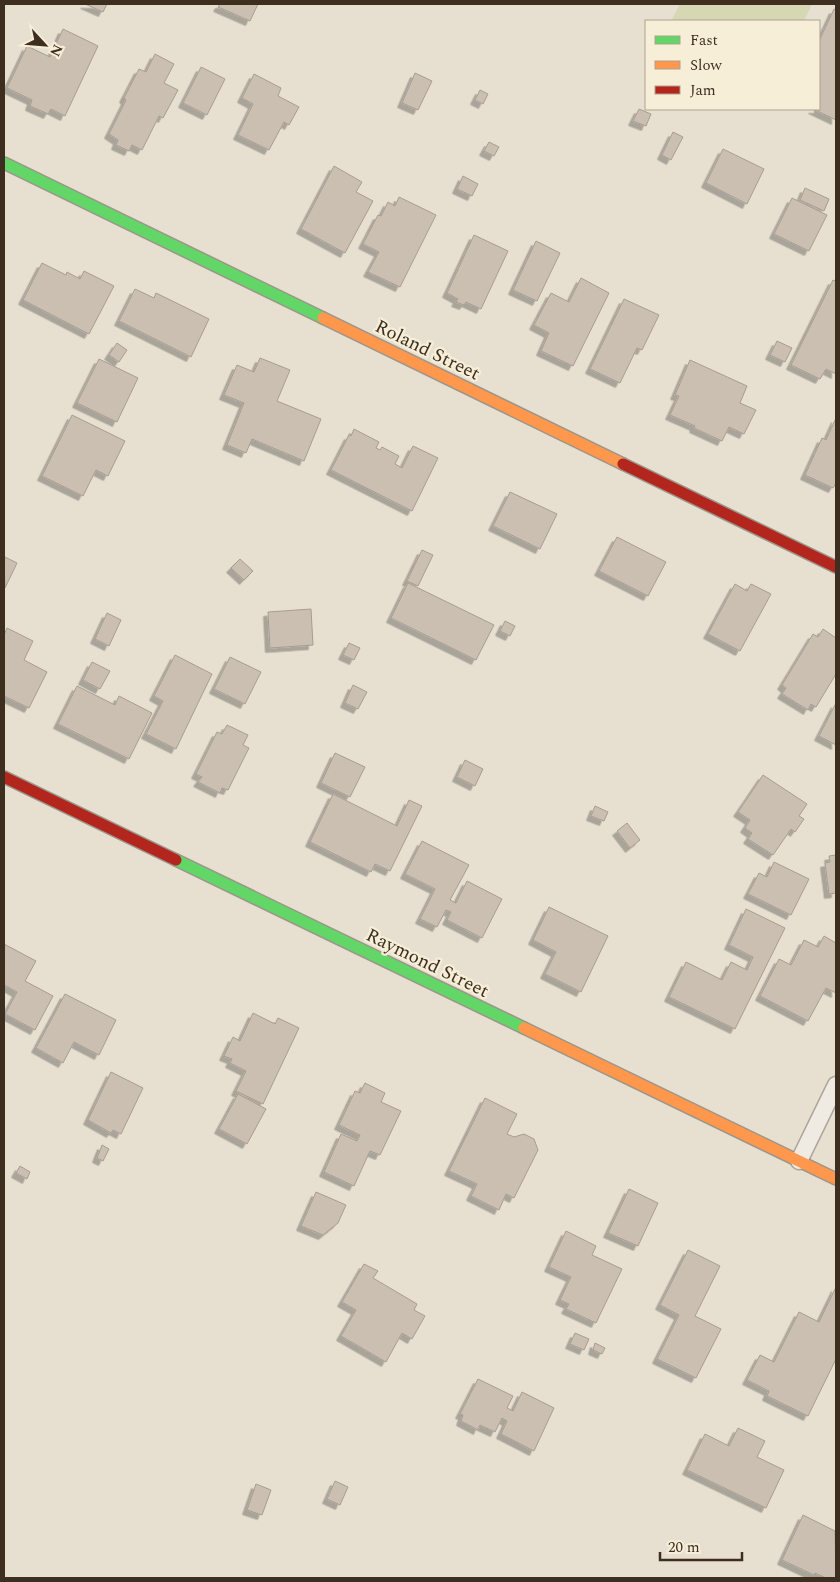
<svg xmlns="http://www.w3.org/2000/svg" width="840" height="1582" font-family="Spectral,serif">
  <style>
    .pitch { fill: #d6d7b3 }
    .building { fill: #cbbfb2; stroke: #a89c90; filter: url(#shadow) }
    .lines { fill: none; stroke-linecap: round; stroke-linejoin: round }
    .lane-casing { stroke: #ada599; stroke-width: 19 }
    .fast-casing { stroke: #9c958a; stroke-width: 14 }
    .slow-casing { stroke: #9c958a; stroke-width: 14 }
    .jam-casing { stroke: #9c958a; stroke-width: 14 }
    .lane { stroke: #efebe3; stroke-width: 16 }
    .fast { stroke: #63d668; stroke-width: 11 }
    .slow { stroke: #ff974d; stroke-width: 11 }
    .jam { stroke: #b3261e; stroke-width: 11 }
    .labels { text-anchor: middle; stroke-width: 4.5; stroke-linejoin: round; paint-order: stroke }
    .street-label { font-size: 19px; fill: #3d2e20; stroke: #f7eed8 }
  </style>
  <defs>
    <filter id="shadow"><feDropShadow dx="-4.5" dy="4.5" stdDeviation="0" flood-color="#0004"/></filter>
  </defs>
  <rect width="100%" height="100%" fill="#e7e0d1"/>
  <path class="pitch" d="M680 4H812L804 21H676L672 19Z"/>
  <path class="building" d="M85 4H107L103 12Z
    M220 4H258L250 21 218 7Z
    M834 9 836 10V120L813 109H819V41Z
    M63 29 98 46 65 116 51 109 48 114 30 106 32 100 7 88 27 46 50 57Z
    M155 54 174 64 164 83 178 90 163 118 159 116 142 150 132 145 129 151 116 145 118 140 109 134 126 100 124 98 139 69 146 72Z
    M201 67 225 79 207 115 183 103Z
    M415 73 432 81 418 110 402 103Z
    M254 74 281 88 278 96 299 107 289 125 284 122 269 150 238 135 253 104 242 98Z
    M480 90 488 94 483 104 475 100Z
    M639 109 651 114 646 126 633 121Z
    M673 132 683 137 671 160 662 155Z
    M489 142 499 147 494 156 484 151Z
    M723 149 764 169 747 204 706 183Z
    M334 166 362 182 356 192 373 201 345 253 301 229Z
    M463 176 478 184 472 196 457 189Z
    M805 188 829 199 824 211 800 200Z
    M399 197 436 215 400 287 368 272 379 252 363 244 378 215 381 216 388 202 395 206Z
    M792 198 827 215 809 251 774 234Z
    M474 235 508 251 481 309 466 302 464 305 456 302 458 299 447 293Z
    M536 241 560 253 537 301 513 290Z
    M42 263 66 275 67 272 80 279 84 271 114 286 89 334 23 300Z
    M581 278 609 293 573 366 541 351 549 333 534 325 551 293 569 302Z
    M833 280 836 281V374L826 369 820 379 791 365Z
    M135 289 154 298 156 293 209 319 191 357 119 321Z
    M624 299 659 315 642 350 637 348 620 383 590 369Z
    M777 341 792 348 785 362 770 355Z
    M117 343 127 350 119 362 109 355Z
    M260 358 290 370 277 401 321 419 304 461 252 439 246 453 227 445 244 403 224 395 237 365 254 372Z
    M99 359 138 378 117 422 77 403Z
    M690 360 747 386 740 403 756 410 744 434 729 427 722 441 694 428 695 426 670 415 679 396 675 395Z
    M72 415 125 441 108 476 96 470 83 496 42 476Z
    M836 418V483L833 488 805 475 822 438 826 440Z
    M354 429 379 442 376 448 380 450 382 447 399 456 395 464 402 468 413 446 438 458 412 511 331 470 349 435 351 436Z
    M510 492 557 514 540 549 493 526Z
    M617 537 666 562 648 596 599 571Z
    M422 550 433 555 418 586 407 581Z
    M5 557 17 563 5 588 4 559Z
    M240 559 253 571 244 580 231 568Z
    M408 583 494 625 476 660 391 618Z
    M735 584 747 591 751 584 771 594 740 651 708 634Z
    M311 609 313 645 270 648 268 612Z
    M107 613 121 620 109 646 95 639Z
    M505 621 515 626 510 636 500 631Z
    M7 628 33 641 24 660 47 672 29 708 4 696V635Z
    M823 629 836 638V674L816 707 811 704 808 710 782 694 786 688 782 685 813 634 818 637Z
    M349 643 360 648 354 660 343 655Z
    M175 655 212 674 176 749 146 734 163 701 154 696Z
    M230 657 261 672 245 704 214 689Z
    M92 662 110 671 100 689 83 680Z
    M353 685 367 692 358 709 345 703Z
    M77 686 115 705 119 696 152 713 129 759 58 724Z
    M836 703V745L819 736Z
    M227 725 248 735 243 745 249 748 228 790 222 788 220 793 198 782 202 777 196 774 217 732 222 734Z
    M335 753 365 767 350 797 321 783Z
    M465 760 483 769 475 786 457 777Z
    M763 775 807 804 799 816 804 819 795 832 791 829 773 855 748 839 752 833 745 828 750 820 738 812Z
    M333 794 397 826 409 800 422 806 390 871 375 864 371 872 310 842Z
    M595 806 608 812 604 821 591 816Z
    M627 823 640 840 630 848 617 831Z
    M422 841 469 865 450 900 456 903 467 881 502 899 482 938 447 920 451 912 446 910 437 927 420 919 435 889 405 874Z
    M836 855V893L829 894 825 863 830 862 829 856Z
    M774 862 809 879 791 915 748 894 759 873 767 877Z
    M549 907 608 936 581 992 545 974 556 952 533 940Z
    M746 909 785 928 735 1029 669 997 686 962 722 980 731 962 747 970 753 957 729 945Z
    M824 936 836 943V993L826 988 808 1021 760 996 779 959 791 965 804 940 818 947Z
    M4 944 36 961 25 981 53 996 35 1030 5 1014 17 992 4 985Z
    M65 994 116 1020 99 1055 74 1042 63 1063 36 1048Z
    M253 1013 275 1024 278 1018 299 1028 263 1104 236 1091 246 1071 230 1063 232 1059 224 1056 233 1037 240 1041Z
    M111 1072 143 1088 121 1134 113 1130 111 1133 88 1120Z
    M365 1083 385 1093 381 1102 401 1111 380 1155 370 1151 354 1186 324 1172 341 1134 357 1141 360 1135 339 1125 355 1091 360 1093Z
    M238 1094 266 1109 247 1144 219 1129Z
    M485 1098 517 1114 507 1134 514 1137 524 1134 534 1139 538 1150 514 1198 506 1194 499 1210 471 1196 477 1184 449 1171Z
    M102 1145 109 1149 103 1161 97 1158Z
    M20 1166 30 1172 27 1179 16 1173Z
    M629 1189 658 1203 638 1246 608 1233Z
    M316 1192 346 1205 338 1223 323 1235 301 1226Z
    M566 1231 596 1246 592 1255 622 1269 596 1323 566 1309 569 1304 560 1300 571 1277 549 1267Z
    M688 1250 720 1266 695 1316 721 1329 696 1378 657 1359 679 1315 660 1305Z
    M364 1264 378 1271 373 1278 417 1304 414 1310 425 1316 412 1339 402 1333 386 1362 341 1336 356 1310 342 1302Z
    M836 1287V1359L808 1416 767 1396 769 1391 747 1380 760 1355 774 1362 799 1312 819 1322Z
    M575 1333 589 1339 584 1350 570 1344Z
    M595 1343 605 1348 602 1354 593 1350Z
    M478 1379 513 1396 507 1408 513 1411 522 1392 554 1408 534 1451 501 1434 507 1421 502 1418 495 1432 480 1425 478 1430 461 1421 463 1415 460 1414Z
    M738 1428 765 1441 757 1457 784 1470 766 1508 687 1470 705 1434 729 1446Z
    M335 1481 348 1487 340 1505 327 1499Z
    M256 1484 271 1490 262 1515 247 1510Z
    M803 1515 835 1531 836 1578H826L815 1573 814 1575 782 1560Z"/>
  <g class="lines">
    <g class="lane-casing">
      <path id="lane" d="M799 1161 836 1085"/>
    </g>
    <g class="fast-casing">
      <path id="fast" d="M4 163 323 318
        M176 860 524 1028"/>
    </g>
    <g class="slow-casing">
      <path id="slow" d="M323 318 623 464
        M524 1028 836 1179"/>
    </g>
    <g class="jam-casing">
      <path id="jam" d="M623 464 836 567
        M4 777 176 860"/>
    </g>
    <use href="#lane" class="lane"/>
    <use href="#fast" class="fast"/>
    <use href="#slow" class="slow"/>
    <use href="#jam" class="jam"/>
  </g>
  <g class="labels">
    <g class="street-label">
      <text transform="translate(428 349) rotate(26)" y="7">Roland Street</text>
      <text transform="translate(428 962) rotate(26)" y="7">Raymond Street</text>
    </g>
  </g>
  <rect width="840" height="1582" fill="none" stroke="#3d2e20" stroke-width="10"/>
  <rect x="645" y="20" width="175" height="90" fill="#f7eed8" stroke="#ada18e"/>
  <rect x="655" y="36" width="25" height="8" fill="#63d668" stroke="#ada18e"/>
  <text x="690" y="45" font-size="15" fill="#3d2e20">Fast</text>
  <rect x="655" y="61" width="25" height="8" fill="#ff974d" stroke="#ada18e"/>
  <text x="690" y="70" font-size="15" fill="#3d2e20">Slow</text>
  <rect x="655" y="86" width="25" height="8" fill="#b3261e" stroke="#ada18e"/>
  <text x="690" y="95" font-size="15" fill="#3d2e20">Jam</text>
  <g transform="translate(45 45) rotate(116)" stroke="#f7eed8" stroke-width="4" paint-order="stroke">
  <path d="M0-4L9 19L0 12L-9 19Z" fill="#3d2e20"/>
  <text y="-8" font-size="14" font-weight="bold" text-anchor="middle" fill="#3d2e20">N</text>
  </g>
  <path d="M660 1552v8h82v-8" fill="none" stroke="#3d2e20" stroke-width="2.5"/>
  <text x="668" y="1552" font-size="15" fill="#3d2e20" stroke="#f7eed8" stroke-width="4" paint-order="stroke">20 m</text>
</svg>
